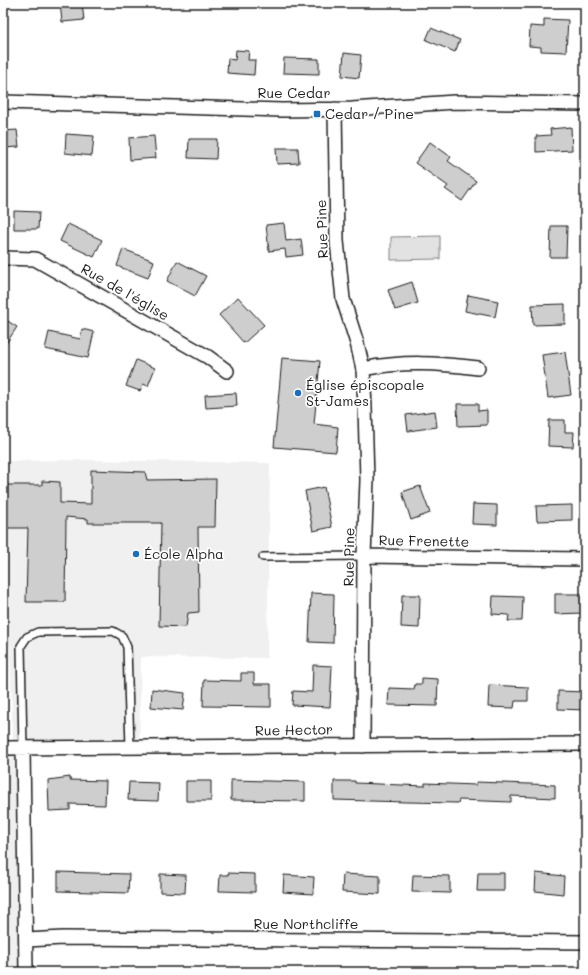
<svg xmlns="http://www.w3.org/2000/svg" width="588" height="975" font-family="Mali,sans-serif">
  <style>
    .built { fill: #f0f0f0 }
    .green { fill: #e2e2e2; stroke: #7f7f7f }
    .building { fill: #cecece; stroke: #1c1c1c }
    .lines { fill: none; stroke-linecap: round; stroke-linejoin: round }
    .lane-casing { stroke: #1c1c1c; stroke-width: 10 }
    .street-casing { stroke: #1c1c1c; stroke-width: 16 }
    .lane { stroke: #fff; stroke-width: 7 }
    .street { stroke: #fff; stroke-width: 13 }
    .poi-dot { fill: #1f6fb2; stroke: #fff; stroke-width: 1.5 }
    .labels { text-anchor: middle; stroke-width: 3.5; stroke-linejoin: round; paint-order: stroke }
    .street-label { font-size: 14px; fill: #1c1c1c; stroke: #fff }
    .poi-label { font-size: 14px; fill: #1c1c1c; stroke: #fff; text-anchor: start }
  </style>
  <rect width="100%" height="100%" fill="#fff"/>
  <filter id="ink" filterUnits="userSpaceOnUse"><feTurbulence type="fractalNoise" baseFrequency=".025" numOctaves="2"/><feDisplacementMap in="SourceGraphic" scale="8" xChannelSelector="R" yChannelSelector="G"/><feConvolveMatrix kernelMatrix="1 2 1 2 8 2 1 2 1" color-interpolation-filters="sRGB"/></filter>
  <g filter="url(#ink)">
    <path class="built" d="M84 460 270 463 267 658 141 657 139 750 23 749 21 972H3V748H13L10 645H3V461Z"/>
    <path class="green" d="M440 236V259L391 260V237Z"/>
    <path class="building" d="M60 3H82L84 20 62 22Z
      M544 19 568 20 566 52 541 51V47L529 46 530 26 544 27Z
      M431 28 460 40 455 52 426 40Z
      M236 50 249 51 248 60H255L254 75 227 73 228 59 235 60Z
      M344 53 361 55 359 78 342 76Z
      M284 58 319 59V74L283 73Z
      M571 127 572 150 536 152V136L551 135 550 129Z
      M17 130 19 147 3 148V131Z
      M66 134 94 136 92 156 65 153Z
      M154 136 156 158 130 160 129 138Z
      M189 139H217L216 159 188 158Z
      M430 142 451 157 448 161 476 181 462 201 445 189 448 186 415 163Z
      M276 148H298L299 163 277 164Z
      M14 211 39 212 38 229H14Z
      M284 223 286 241 301 239 303 255 286 257 285 249 269 251 266 225Z
      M68 224 102 240 94 257 60 241Z
      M551 226H567L566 257H550Z
      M123 249 154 261 148 278 117 266Z
      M177 261 206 276 195 296 167 281Z
      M412 282 418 303 395 310 388 290Z
      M468 295 498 301 495 317 465 311Z
      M238 297 264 325 244 343 219 315Z
      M565 304V324L533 325 532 305Z
      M3 318 17 327 3 348Z
      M82 329 94 332 88 358 45 349 49 332 80 339Z
      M565 352 571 395 548 398 542 355Z
      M282 358 320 361 314 424 338 427 336 452 274 447Z
      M136 360 155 368 148 386 143 384 140 391 126 386Z
      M236 393 237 406 206 408 205 395Z
      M457 404H478V411L487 410V425L458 426Z
      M435 411 437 427 408 431 406 415Z
      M549 420H565V432H574L573 447 548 446Z
      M91 470 145 472 147 480 216 479 215 527H198L199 612 188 613 186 627 159 626 161 523H88V519L66 517 65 602H26L28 528H3V485H42V481L60 482V503L91 504Z
      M420 486 430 513 411 520 402 492Z
      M324 487 332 527 313 531 305 491Z
      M473 504 497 505V525L472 524Z
      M572 505V520L537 521 536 506Z
      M311 593 334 594 333 643 309 642Z
      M555 594H583V613L555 614Z
      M402 595H420L419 628 401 627Z
      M493 596 523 597 522 621H508L509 615 492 614Z
      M313 665 332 666 330 707 292 705 293 691 312 692Z
      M241 673H254V684H271V707L203 706 204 680 241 681Z
      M422 678 438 679 437 706 388 705 389 688 414 689 415 684H422Z
      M489 685 528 687V701H515L514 708 488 707Z
      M152 689 185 693 183 710 151 707Z
      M558 691 585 692V710L558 709Z
      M70 777V780L106 781 105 805 70 804V810L49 811 48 780Z
      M231 780 305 782V801L231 800Z
      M186 781H211V801H186Z
      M334 781H355V783L425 786V783L476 785V782L555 785V798L511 796V802L459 800 458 803 407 802 334 800Z
      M129 782 159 783 158 801 128 800Z
      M58 872 129 874 128 893 58 891Z
      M228 873 255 874V892L219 891 220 875H228Z
      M478 873H504V891H477Z
      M536 873 564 876 563 894 535 891Z
      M160 874 186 875 185 893 160 892Z
      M343 874 380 876V894L342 892Z
      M284 875 314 877 313 894 283 892Z
      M413 875 450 876V893L412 892Z"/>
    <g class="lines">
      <g class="lane-casing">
        <path id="lane" d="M263 557 364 556
          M23 749 21 646 27 637 38 632 113 631 122 636 127 647 130 748"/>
      </g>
      <g class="street-casing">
        <path id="street" d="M3 102 282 110 352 109 455 102 585 104
          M335 109 337 241 343 299 357 343 363 369 365 407 367 480 364 556 363 746
          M3 258 35 259 208 357 227 371
          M363 369C403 361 438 363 478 368
          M364 556 585 559
          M3 748 585 744
          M23 749 26 972
          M27 940 63 938 585 942"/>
      </g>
      <use href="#lane" class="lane"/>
      <use href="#street" class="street"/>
    </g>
  </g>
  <g class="poi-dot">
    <rect x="313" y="110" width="8" height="8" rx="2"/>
    <circle cx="298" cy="393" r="4"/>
    <circle cx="136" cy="554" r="4"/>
  </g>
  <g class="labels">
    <g class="street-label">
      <text x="294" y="98">Rue Cedar</text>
      <text transform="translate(322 229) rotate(-92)" y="5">Rue Pine</text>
      <text transform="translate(125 292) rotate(30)" y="5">Rue de l'église</text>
      <text transform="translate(424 541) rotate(1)" y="5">Rue Frenette</text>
      <text transform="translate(349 557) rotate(-89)" y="5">Rue Pine</text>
      <text transform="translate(294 730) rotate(-1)" y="5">Rue Hector</text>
      <text x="306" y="929">Rue Northcliffe</text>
    </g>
    <g class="poi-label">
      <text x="325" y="119">Cedar / Pine</text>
      <text x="306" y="390">Église épiscopale<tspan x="306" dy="16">St-James</tspan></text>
      <text x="144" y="559">École Alpha</text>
    </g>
  </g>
  <rect width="588" height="975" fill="none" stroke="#fff" stroke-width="16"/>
  <rect x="8" y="8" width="572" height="959" fill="none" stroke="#1c1c1c" stroke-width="1.5" filter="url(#ink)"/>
</svg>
